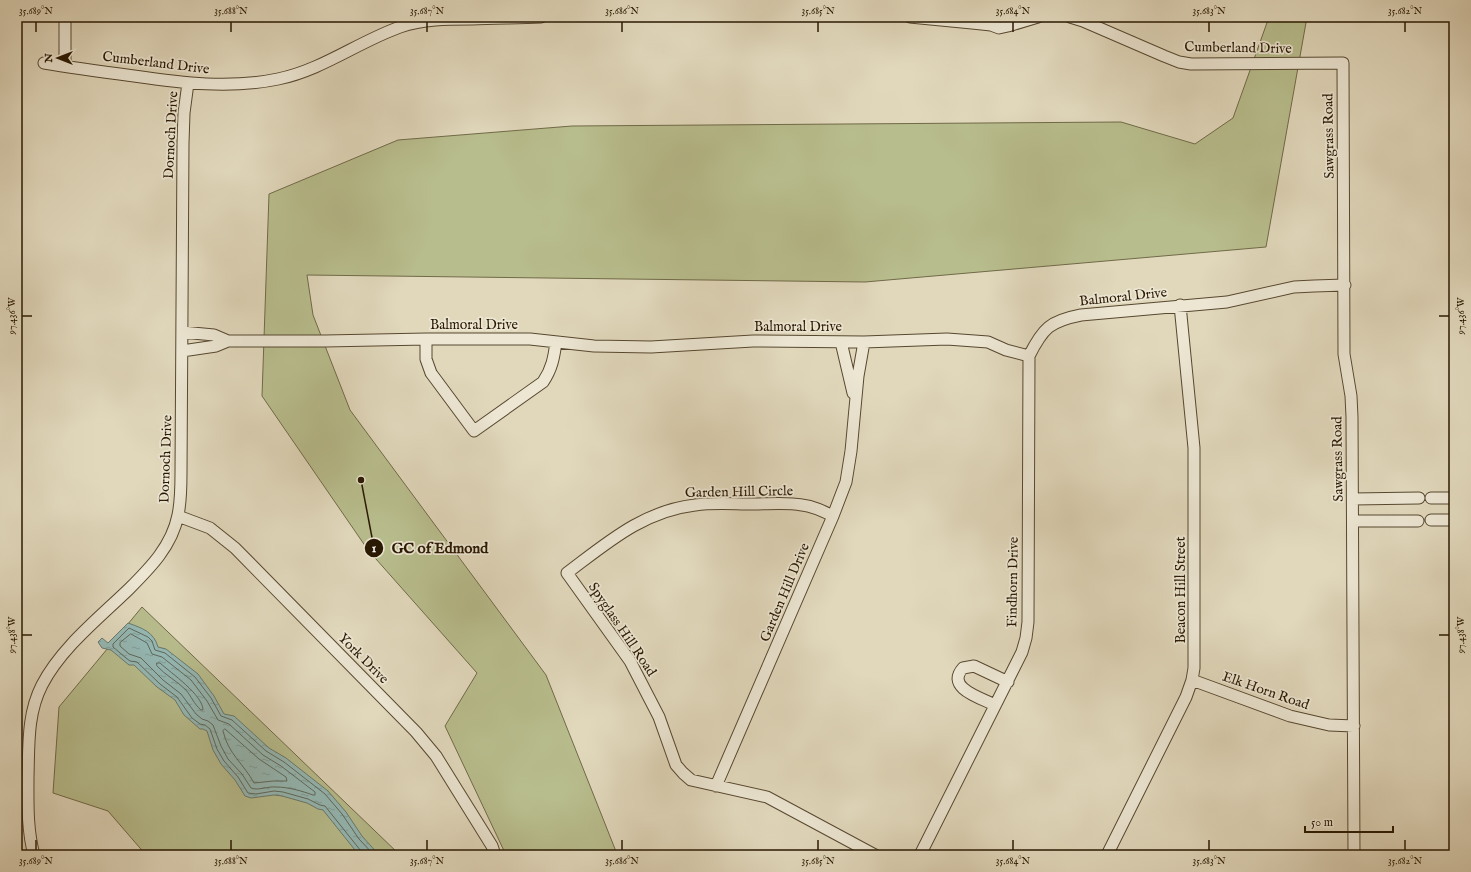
<svg xmlns="http://www.w3.org/2000/svg" width="1471" height="872" font-family="'IM FELL English',serif">
  <style>
    .green { fill: #b8bd8d; stroke: #706a48 }
    .water { fill: url(#water-ripples); stroke: #6a796d }
    .lines { fill: none; stroke-linecap: round; stroke-linejoin: round }
    .shore { stroke: #5f685c; stroke-width: 1 }
    .minor-casing { stroke: #574830; stroke-width: 13 }
    .minor { stroke: #ece6d3; stroke-width: 11 }
    .ticks { fill: none; stroke: #291802; stroke-width: 1.5 }
    .labels { text-anchor: middle; stroke-width: 3.5; stroke-linejoin: round; paint-order: stroke }
    .street-label { font-size: 14px; fill: #291802; stroke: #ece6d3 }
    .leader { fill: none; stroke: #291802; stroke-width: 1.5 }
    .callout-dot { fill: #291802; stroke: #ece6d3; stroke-width: 1.5 }
    .mark-label { font-size: 12px; text-anchor: middle; font-weight: bold; fill: #fff }
    .callout-label { font-size: 15px; text-anchor: middle; font-weight: bold; fill: #291802; stroke: #ece6d3; stroke-width: 3.5; stroke-linejoin: round; paint-order: stroke }
    .neatline { fill: none; stroke: #291802; stroke-width: 1.5 }
    .ticks-label { font-size: 10px; text-anchor: middle; fill: #291802 }
  </style>
  <defs>
    <pattern id="water-ripples" width="26" height="14" patternUnits="userSpaceOnUse"><rect width="26" height="14" fill="#95b9b5"/><path d="M2 4q2-2 4 0t4 0M15 11q2-2 4 0t4 0" fill="none" stroke="#809e9a"/></pattern>
  </defs>
  <rect width="100%" height="100%" fill="#e1d8bc"/>
  <filter id="stains"><feTurbulence type="fractalNoise" baseFrequency=".005" numOctaves="4"/><feColorMatrix values="0 0 0 0 .2 0 0 0 0 .09 0 0 0 0 .02 0 0 0 .5 -.17"/></filter>
  <radialGradient id="worn" r=".72"><stop offset=".6" stop-color="#630" stop-opacity="0"/><stop offset="1" stop-color="#630" stop-opacity=".3"/></radialGradient>
  <path class="green" d="M1269 17H1307L1266 247 865 282 307 275 313 315 350 410 546 675 617 854 620 855H506L445 726 477 673 368 550 262 396 269 194 398 140 572 126 1121 122 1195 144 1233 118Z
    M142 607 400 855H146L108 811 53 793 59 707Z"/>
  <path class="water" d="M128 623C142 628 154 632 158 647L166 649 198 674 214 696 224 714 234 716 269 748 286 758 328 791 346 812 362 836 379 855H359L323 810 318 809 307 803 282 796 274 795 251 798 245 796 235 780 221 764 213 750 207 731 203 729H200L184 715 175 700 157 687 134 665H129L111 650 102 648 98 642 102 638 108 643Z"/>
  <g class="lines">
    <path class="shore" d="M131 634 147 643 152 654 162 657 191 680 207 701 218 720 229 724 263 755 281 766 315 792V795H313C302 791 288 787 276 787 268 786 258 791 251 788L242 774 228 759 221 746 213 725 208 721 202 719 196 714 181 694 163 680 141 658 129 654 120 646V643Z
      M157 663H160C171 673 203 695 203 710H201C194 704 191 696 186 690 177 681 165 675 157 666Z
      M225 729 259 759 286 777 287 781H273L254 783C244 764 228 754 223 731Z
      M362 855 361 851 325 806 320 805 308 799 283 792 274 791 256 794 248 793 238 777 224 761 217 749 210 729 205 725 200 724 192 718 177 697 160 684 137 662 130 661 126 658 113 647V644L129 628 148 637 152 641 155 650 165 653 195 677 211 698 221 716 232 720 266 751 284 762 325 794 342 814 359 839 374 855"/>
    <g class="minor-casing">
      <path id="minor" d="M910 17 972 23 991 25 999 28 1008 26 1038 17
        M1070 17 1083 21 1164 56 1179 62 1191 64 1343 63 1344 354 1351 396 1352 417 1354 855
        M44 63C74 68 104 72 134 76 182 83 230 89 278 79 322 70 358 42 400 27 423 19 447 19 472 19 495 18 518 18 541 17
        M65 66V17
        M182 332 214 335 228 341H325L426 339H530L594 346 651 347 753 341 864 342 947 339 988 342 1006 350 1029 356C1043 328 1050 321 1081 315L1227 302 1294 287 1314 286 1345 285
        M426 339V359L431 373 474 431 543 382C552 369 554 357 556 342
        M841 342 853 393
        M182 351 216 346 228 341
        M1431 498H1454
        M1353 499 1419 498
        M178 516 210 528 235 548 416 732 436 756 492 846 495 855
        M833 516C823 511 813 506 802 505 786 502 769 504 753 504 734 504 714 502 695 505 643 511 607 543 567 573L630 661 659 717 676 765 683 773 691 780 767 797 875 855
        M1431 520H1454
        M1353 521H1418
        M1192 680 1290 716 1329 725 1354 726
        M995 705C981 698 945 688 963 668L974 666 1008 682
        M716 786 833 516 846 482 851 451 858 376 864 342
        M34 855C27 829 28 803 28 777 29 746 27 714 42 685 61 648 99 618 129 589 150 568 172 546 178 515 181 501 181 487 181 473L183 143 184 113 188 83
        M920 855 1022 652 1026 638 1028 622 1029 356
        M1107 855 1186 697 1192 680 1194 668V448L1180 305"/>
    </g>
    <use href="#minor" class="minor"/>
  </g>
  <path class="ticks" d="M36 22V32M231 22V32M427 22V32M622 22V32M818 22V32M1013 22V32M1209 22V32M1405 22V32M22 316H32M1439 316H1449M22 635H32M1439 635H1449M36 840V850M231 840V850M427 840V850M622 840V850M818 840V850M1013 840V850M1209 840V850M1405 840V850"/>
  <g class="labels">
    <g class="street-label">
      <text transform="translate(1238 47) rotate(1)" y="5">Cumberland Drive</text>
      <text transform="translate(156 62) rotate(7)" y="5">Cumberland Drive</text>
      <text transform="translate(170 135) rotate(-87)" y="5">Dornoch Drive</text>
      <text transform="translate(1328 136) rotate(-91)" y="5">Sawgrass Road</text>
      <text transform="translate(1123 296) rotate(-6)" y="5">Balmoral Drive</text>
      <text x="474" y="329">Balmoral Drive</text>
      <text x="798" y="331">Balmoral Drive</text>
      <text transform="translate(165 459) rotate(-88)" y="5">Dornoch Drive</text>
      <text transform="translate(1337 459) rotate(-91)" y="5">Sawgrass Road</text>
      <text transform="translate(739 491) rotate(-1)" y="5">Garden Hill Circle</text>
      <text transform="translate(1012 582) rotate(-89)" y="5">Findhorn Drive</text>
      <text transform="translate(1180 590) rotate(-90)" y="5">Beacon Hill Street</text>
      <text transform="translate(784 592) rotate(-67)" y="5">Garden Hill Drive</text>
      <text transform="translate(623 629) rotate(56)" y="5">Spyglass Hill Road</text>
      <text transform="translate(364 658) rotate(45)" y="5">York Drive</text>
      <text transform="translate(1266 690) rotate(19)" y="5">Elk Horn Road</text>
    </g>
  </g>
  <path class="leader" d="M361 480L374 548"/>
  <g class="callout-dot">
    <circle cx="361" cy="480" r="4"/>
    <circle cx="374" cy="548" r="10"/>
  </g>
  <g class="mark-label">
    <text x="374" y="552">1</text>
  </g>
  <g class="callout-label">
    <text x="440" y="553">GC of Edmond</text>
  </g>
  <rect width="1471" height="872" fill="none" stroke="#e1d8bc" stroke-width="44"/>
  <g transform="translate(58 58) rotate(270)" stroke="#ece6d3" stroke-width="3" paint-order="stroke">
  <path d="M0-3L7 15L0 10L-7 15Z" fill="#291802"/>
  <text y="-6" font-size="11" font-weight="bold" text-anchor="middle" fill="#291802">N</text>
  </g>
  <path d="M1305 826v6h88v-6" fill="none" stroke="#291802" stroke-width="2"/>
  <text x="1311" y="826" font-size="12" fill="#291802" stroke="#ece6d3" stroke-width="3" paint-order="stroke">50 m</text>
  <rect x="22" y="22" width="1427" height="828" class="neatline"/>
  <g class="ticks-label">
    <text x="36" y="14">35.689°N</text>
    <text x="231" y="14">35.688°N</text>
    <text x="427" y="14">35.687°N</text>
    <text x="622" y="14">35.686°N</text>
    <text x="818" y="14">35.685°N</text>
    <text x="1013" y="14">35.684°N</text>
    <text x="1209" y="14">35.683°N</text>
    <text x="1405" y="14">35.682°N</text>
    <text transform="translate(1460 316) rotate(-90)" y="4">97.436°W</text>
    <text transform="translate(11 316) rotate(-90)" y="4">97.436°W</text>
    <text transform="translate(1460 635) rotate(-90)" y="4">97.438°W</text>
    <text transform="translate(11 635) rotate(-90)" y="4">97.438°W</text>
    <text x="36" y="864">35.689°N</text>
    <text x="231" y="864">35.688°N</text>
    <text x="427" y="864">35.687°N</text>
    <text x="622" y="864">35.686°N</text>
    <text x="818" y="864">35.685°N</text>
    <text x="1013" y="864">35.684°N</text>
    <text x="1209" y="864">35.683°N</text>
    <text x="1405" y="864">35.682°N</text>
  </g>
  <rect width="100%" height="100%" filter="url(#stains)"/>
  <rect width="100%" height="100%" fill="url(#worn)"/>
</svg>
